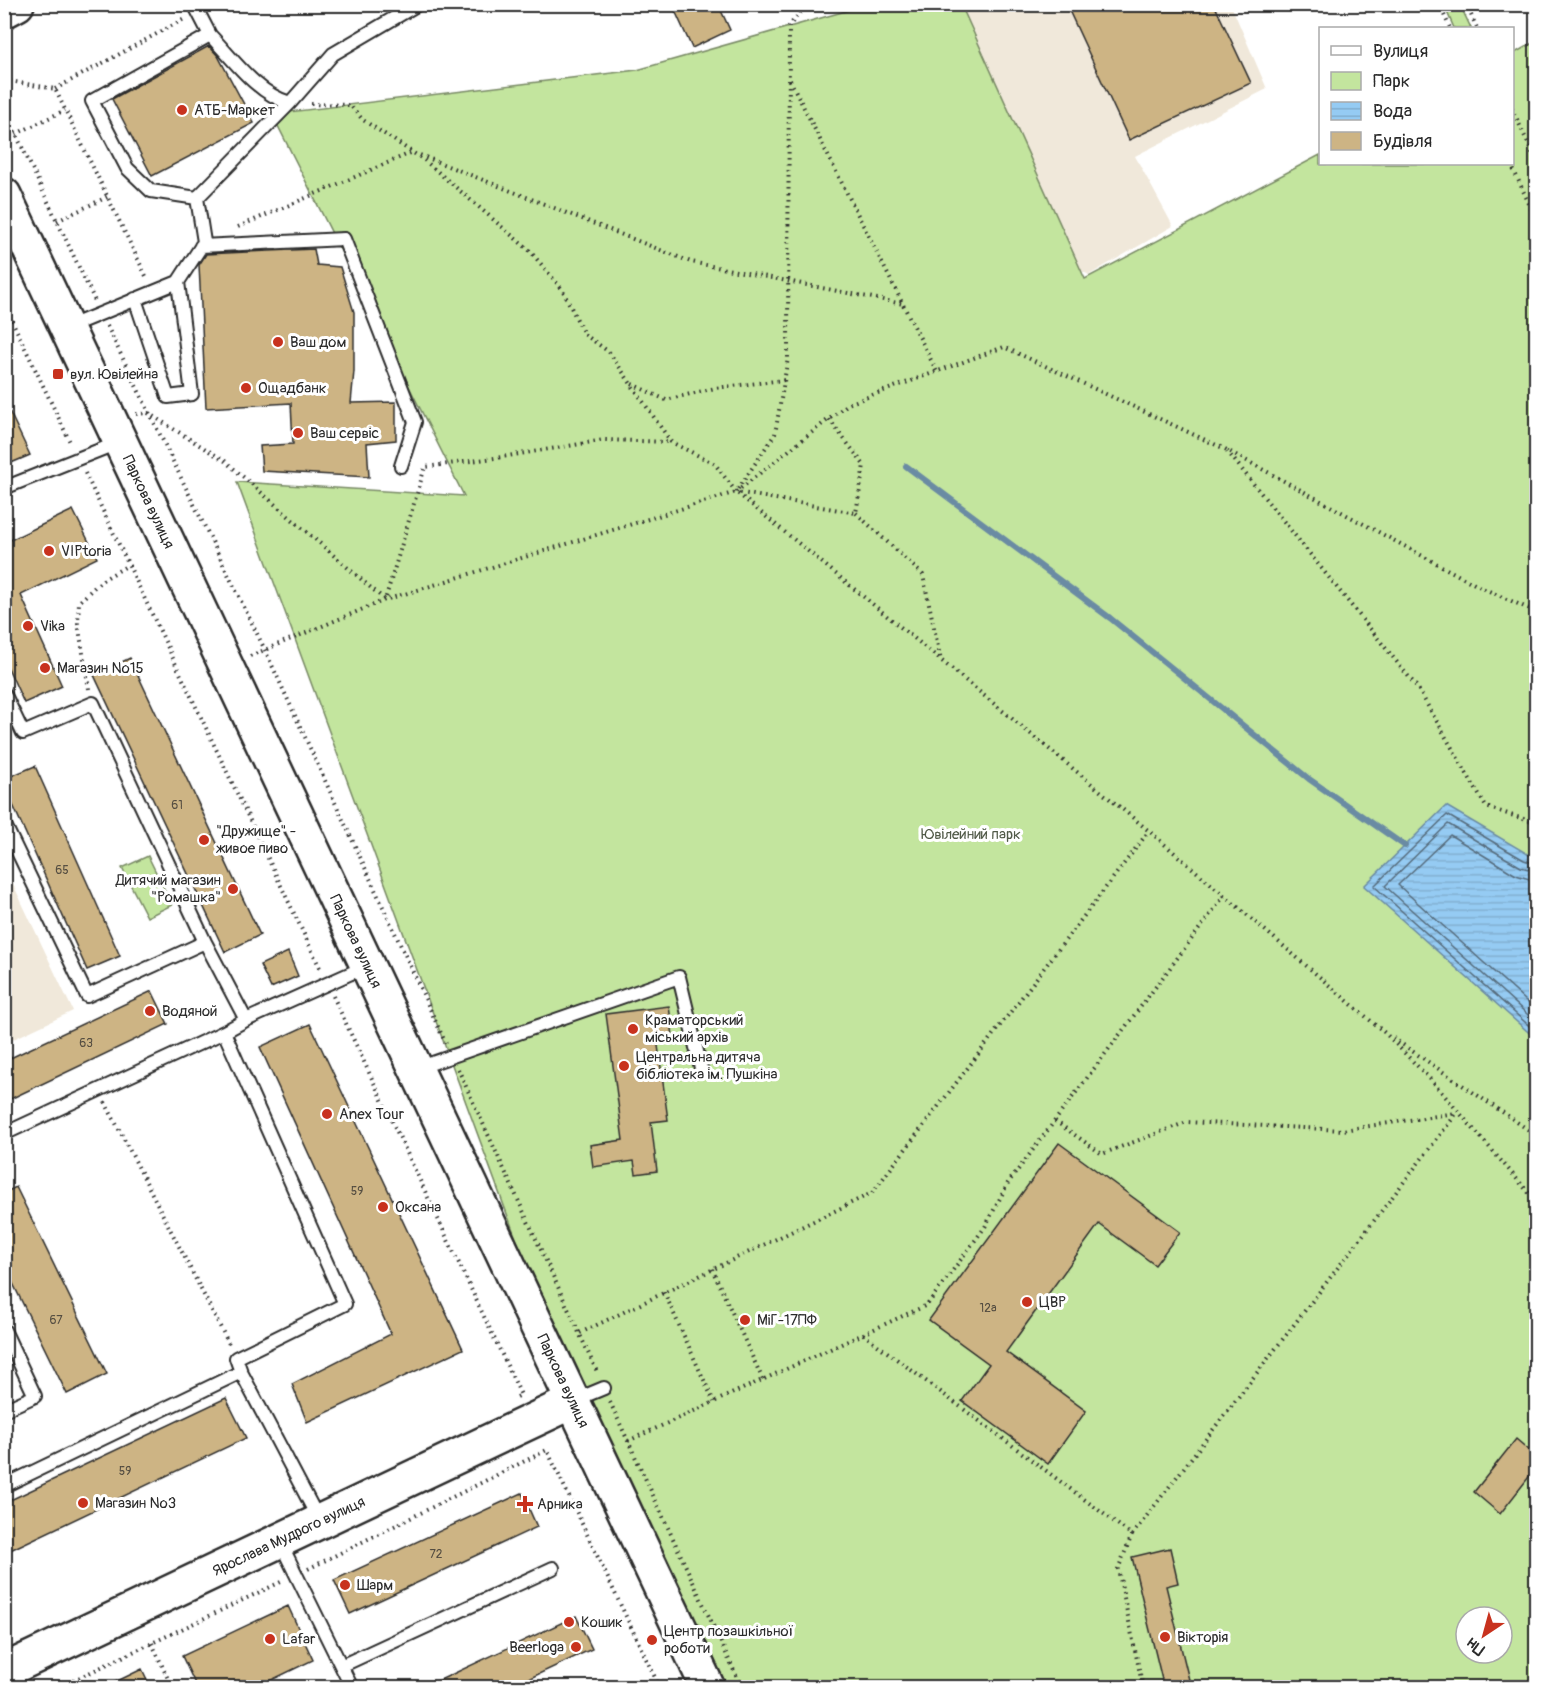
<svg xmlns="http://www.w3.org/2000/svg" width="1541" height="1692" font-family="Pangolin,sans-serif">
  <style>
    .built { fill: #f0e8da }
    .green { fill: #c3e59e; stroke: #778864; stroke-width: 1.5; fill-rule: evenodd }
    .water { fill: url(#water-rules); stroke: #6b8ba3; stroke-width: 1.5 }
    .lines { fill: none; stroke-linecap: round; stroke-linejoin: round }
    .shore { stroke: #556b7b; stroke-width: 1.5 }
    .stream { stroke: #6b8ba3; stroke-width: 6 }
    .building { fill: #cdb484; stroke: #2b2b2b; stroke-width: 1.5 }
    .lane-casing { stroke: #2b2b2b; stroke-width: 16 }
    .secondary-casing { stroke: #2b2b2b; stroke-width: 38 }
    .path { stroke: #2b2b2b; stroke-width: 4; stroke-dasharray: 1.5 4.5; stroke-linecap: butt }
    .lane { stroke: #fff; stroke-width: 12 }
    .secondary { stroke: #fff; stroke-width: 33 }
    .poi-dot { fill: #c8321e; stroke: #fff; stroke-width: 2 }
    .labels { text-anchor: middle; stroke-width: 6; stroke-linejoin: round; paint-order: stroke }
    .number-label { font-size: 12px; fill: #544d41 }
    .poi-label { font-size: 15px; fill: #2b2b2b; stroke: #fff; text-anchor: start }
    .street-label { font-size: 15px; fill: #2b2b2b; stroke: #fff }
    .park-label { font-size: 15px; fill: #515a48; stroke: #fff }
  </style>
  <defs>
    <pattern id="water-rules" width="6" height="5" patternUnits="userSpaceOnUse" patternTransform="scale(1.5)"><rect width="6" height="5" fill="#95cbf3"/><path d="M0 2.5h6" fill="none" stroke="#81aed0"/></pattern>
  </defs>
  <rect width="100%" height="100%" fill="#fff"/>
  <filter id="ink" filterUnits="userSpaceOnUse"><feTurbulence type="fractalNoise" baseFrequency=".0167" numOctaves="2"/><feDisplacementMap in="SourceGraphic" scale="12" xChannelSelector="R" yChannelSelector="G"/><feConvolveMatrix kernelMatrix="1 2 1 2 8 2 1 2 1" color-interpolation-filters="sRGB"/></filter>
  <g filter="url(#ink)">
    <path class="built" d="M839 5H1231L1267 89 1135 156 1173 226 1089 275 1004 229 856 38Z
      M4 865 73 1011 5 1043H4Z"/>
    <path class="green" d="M867 5H961L1085 279 1320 155V164H1512L1513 54 1536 41V1687H722L555 1344 237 482 464 496 272 114 637 70ZM1466 1617H1502V1653H1466Z
      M1444 5H1460L1471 28H1454Z
      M148 856 172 905 147 917 122 868Z"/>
    <path class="water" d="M1446 806 1536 859V1039L1364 886Z"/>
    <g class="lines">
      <path class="shore" d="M1536 864 1524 860 1447 815 1374 886 1536 1032
        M1536 871 1521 867 1448 824 1385 886 1536 1022
        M1536 881 1516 875 1450 835 1398 885 1536 1010"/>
      <path class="stream" d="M906 466 1110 618 1309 779 1405 846"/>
    </g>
    <path class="building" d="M672 4H718L730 30 692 48Z
      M1066 4H1214L1251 83 1129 140Z
      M209 46 218 56 254 123 152 176 112 99Z
      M314 249 317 265 340 267 354 312V371L351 403 396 402V440L367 443 369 477 262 471 260 446 293 444 291 403 206 408 199 265 206 254Z
      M4 400 30 455 4 466Z
      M73 510 97 558 21 595 62 686 24 703 4 659V543Z
      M130 658 260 935 225 952 94 675Z
      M35 766 120 956 87 970 4 785V779Z
      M288 952 298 976 271 988 260 965Z
      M152 991 168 1024 4 1102V1061Z
      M669 1006 673 1036 657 1038 668 1120 651 1122 657 1171 636 1174 634 1161 593 1167 590 1145 623 1140 606 1014Z
      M310 1024 463 1349 307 1422 292 1384 391 1334 260 1047Z
      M1059 1143 1180 1232 1155 1265 1099 1224 1006 1352 1086 1411 1048 1464 962 1401 989 1364 929 1320Z
      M16 1187 107 1374 67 1394 4 1265V1193Z
      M226 1398 246 1438 4 1553V1503Z
      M1516 1439 1536 1456V1468L1500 1514 1474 1492Z
      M522 1493 537 1527 350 1614 334 1580Z
      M1170 1548 1178 1583 1166 1586 1191 1688H1164L1132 1557Z
      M288 1606 313 1660 255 1688H197L182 1656Z
      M576 1616 592 1649 509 1688H423Z
      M142 1669 151 1688H103Z"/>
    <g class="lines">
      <g class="lane-casing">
        <path id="lane" d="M210 35C233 59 257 94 290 103
          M197 198 290 103 333 54 418 4
          M201 246 344 239 415 422 401 466
          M135 299 168 397 192 394 178 282
          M68 327 178 282 204 242 197 198 151 191 127 168 92 101 210 35 194 4
          M4 488 120 442
          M4 693 23 733 93 703 205 942 246 1020 367 966
          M4 823 87 996 205 942
          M246 1020 224 1032 345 1304 236 1358 241 1372 319 1520
          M418 1068 679 977 701 1068
          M4 1134 224 1032
          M4 1330 35 1396 4 1410
          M575 1400 604 1388
          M4 1486 241 1372
          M280 1542 352 1688
          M341 1666 553 1568"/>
      </g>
      <g class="secondary-casing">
        <g id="secondary">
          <path d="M4 11 17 4"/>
          <path id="s1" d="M4 195 708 1688"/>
          <path id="s2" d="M4 1671 574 1401"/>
        </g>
      </g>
      <path class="path" d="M1439 4 1450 28
        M1466 4 1477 28
        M4 80 55 89 147 278
        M790 80 937 372
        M55 89 186 18
        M311 104 350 105 363 120 424 160 530 251 562 289 584 334 609 352 671 442 715 464 736 492 856 513 864 465 829 419
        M1512 108 1536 161
        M4 109 95 301
        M16 134 65 110
        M420 155 691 262 903 304
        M1511 164 1536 219
        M57 221 107 197
        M238 227 413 152
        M4 304 71 444
        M107 326 265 650 446 1044
        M632 384 666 400 715 388 784 380
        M136 414 148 413 225 461 385 600 425 467 502 457 604 440 671 442
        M1227 451 1417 687 1486 807 1536 823
        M85 473 321 970
        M738 489 775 434 788 358 789 26 807 4
        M736 492 848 404 1004 347 1225 449 1480 587 1536 612
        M856 513 923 575 941 661
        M250 656 385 600 736 492 1149 831 1385 1033 1431 1080 1536 1201
        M89 689 78 623 79 602 101 581 128 565
        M333 996 521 1395 517 1397
        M1393 1038 1536 1135
        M458 1069 598 1374
        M105 1102 229 1344
        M1055 1121 1102 1154 1187 1122 1343 1130 1456 1113
        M712 1269 763 1380
        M664 1292 714 1402
        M580 1333 872 1193 1149 831
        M863 1334 1132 1535 1457 1113
        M610 1402 742 1688
        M628 1441 927 1305 985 1227 1008 1183 1224 896
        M1132 1535 1118 1569 1143 1688
        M308 1569 547 1450 660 1688
        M152 1643 172 1688
        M57 1688 283 1581"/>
      <use href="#lane" class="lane"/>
      <use href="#secondary" class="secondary"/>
    </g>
  </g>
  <g class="poi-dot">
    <circle cx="182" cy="110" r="6"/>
    <circle cx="278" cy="342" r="6"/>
    <rect x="52" y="368" width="12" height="12" rx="3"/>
    <circle cx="246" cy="388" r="6"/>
    <circle cx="298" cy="433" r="6"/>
    <circle cx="49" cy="551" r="6"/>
    <circle cx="28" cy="626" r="6"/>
    <circle cx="45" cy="668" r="6"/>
    <circle cx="204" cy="840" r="6"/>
    <circle cx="233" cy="889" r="6"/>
    <circle cx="150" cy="1011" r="6"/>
    <circle cx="633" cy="1029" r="6"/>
    <circle cx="624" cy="1066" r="6"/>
    <circle cx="327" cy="1114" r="6"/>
    <circle cx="383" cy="1207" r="6"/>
    <circle cx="1027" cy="1302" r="6"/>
    <circle cx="745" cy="1320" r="6"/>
    <circle cx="83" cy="1503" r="6"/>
    <path d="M522 1495h6v6h6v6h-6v6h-6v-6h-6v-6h6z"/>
    <circle cx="345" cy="1585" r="6"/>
    <circle cx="569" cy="1622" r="6"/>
    <circle cx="1165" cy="1637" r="6"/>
    <circle cx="270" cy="1639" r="6"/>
    <circle cx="652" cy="1640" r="6"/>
    <circle cx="576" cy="1647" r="6"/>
  </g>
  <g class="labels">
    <g class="number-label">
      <text x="177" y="809">61</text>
      <text x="62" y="874">65</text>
      <text x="86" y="1047">63</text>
      <text x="357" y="1195">59</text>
      <text x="988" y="1312">12а</text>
      <text x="56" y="1324">67</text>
      <text x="125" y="1475">59</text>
      <text x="436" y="1558">72</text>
    </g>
    <g class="poi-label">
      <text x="194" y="115">АТБ-Маркет</text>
      <text x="290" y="347">Ваш дом</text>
      <text x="70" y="379">вул. Ювілейна</text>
      <text x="258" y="393">Ощадбанк</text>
      <text x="310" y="438">Ваш сервіс</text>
      <text x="61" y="556">VIPtoria</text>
      <text x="40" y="631">Vika</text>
      <text x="57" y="673">Магазин №15</text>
      <text x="216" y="836">"Дружище" -<tspan x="216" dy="17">живое пиво</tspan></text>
      <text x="221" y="885" text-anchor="end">Дитячий магазин<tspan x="221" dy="17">"Ромашка"</tspan></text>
      <text x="162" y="1016">Водяной</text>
      <text x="645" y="1025">Краматорський<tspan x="645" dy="17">міський архів</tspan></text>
      <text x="636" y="1062">Центральна дитяча<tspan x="636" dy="17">бібліотека ім. Пушкіна</tspan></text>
      <text x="339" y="1119">Anex Tour</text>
      <text x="395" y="1212">Оксана</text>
      <text x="1039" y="1307">ЦВР</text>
      <text x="757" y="1325">МіГ-17ПФ</text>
      <text x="95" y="1508">Магазин №3</text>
      <text x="537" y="1509">Арника</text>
      <text x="357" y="1590">Шарм</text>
      <text x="581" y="1627">Кошик</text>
      <text x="664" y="1636">Центр позашкільної<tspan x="664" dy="17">роботи</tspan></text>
      <text x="1177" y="1642">Вікторія</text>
      <text x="282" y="1644">Lafar</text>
      <text x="564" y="1652" text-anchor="end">Beerloga</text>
    </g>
    <g class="street-label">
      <text dy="5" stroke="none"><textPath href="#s1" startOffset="339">Паркова вулиця</textPath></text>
      <text dy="5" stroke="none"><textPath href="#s1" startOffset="825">Паркова вулиця</textPath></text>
      <text dy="5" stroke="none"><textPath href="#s1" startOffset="1311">Паркова вулиця</textPath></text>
      <text dy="5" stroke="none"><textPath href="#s2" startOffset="315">Ярослава Мудрого вулиця</textPath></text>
    </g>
    <g class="park-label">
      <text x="971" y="839">Ювілейний парк</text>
    </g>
  </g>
  <rect width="1541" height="1692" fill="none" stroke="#fff" stroke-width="24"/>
  <rect x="12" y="12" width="1517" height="1668" fill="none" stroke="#2b2b2b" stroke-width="2" filter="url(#ink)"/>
  <rect x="1319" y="27" width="195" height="138" fill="#ffffff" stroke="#aaaaaa" stroke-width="1.5"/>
  <rect x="1331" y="46" width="30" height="9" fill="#ffffff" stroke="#aaaaaa" stroke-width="1.5"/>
  <text x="1373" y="57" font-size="18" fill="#2b2b2b">Вулиця</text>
  <rect x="1331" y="72" width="30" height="18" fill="#c3e59e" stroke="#aaaaaa" stroke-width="1.5"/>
  <text x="1373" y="87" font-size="18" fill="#2b2b2b">Парк</text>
  <rect x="1331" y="102" width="30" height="18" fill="url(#water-rules)" stroke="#aaaaaa" stroke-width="1.5"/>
  <text x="1373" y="117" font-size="18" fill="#2b2b2b">Вода</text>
  <rect x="1331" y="132" width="30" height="18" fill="#cdb484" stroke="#aaaaaa" stroke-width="1.5"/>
  <text x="1373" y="147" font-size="18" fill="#2b2b2b">Будівля</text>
  <g transform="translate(1484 1635) rotate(216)"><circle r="28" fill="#ffffff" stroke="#aaaaaa" stroke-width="1.5"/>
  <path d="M0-4.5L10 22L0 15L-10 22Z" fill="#c8321e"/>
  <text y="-9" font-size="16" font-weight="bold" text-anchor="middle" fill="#2b2b2b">Пн</text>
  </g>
</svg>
